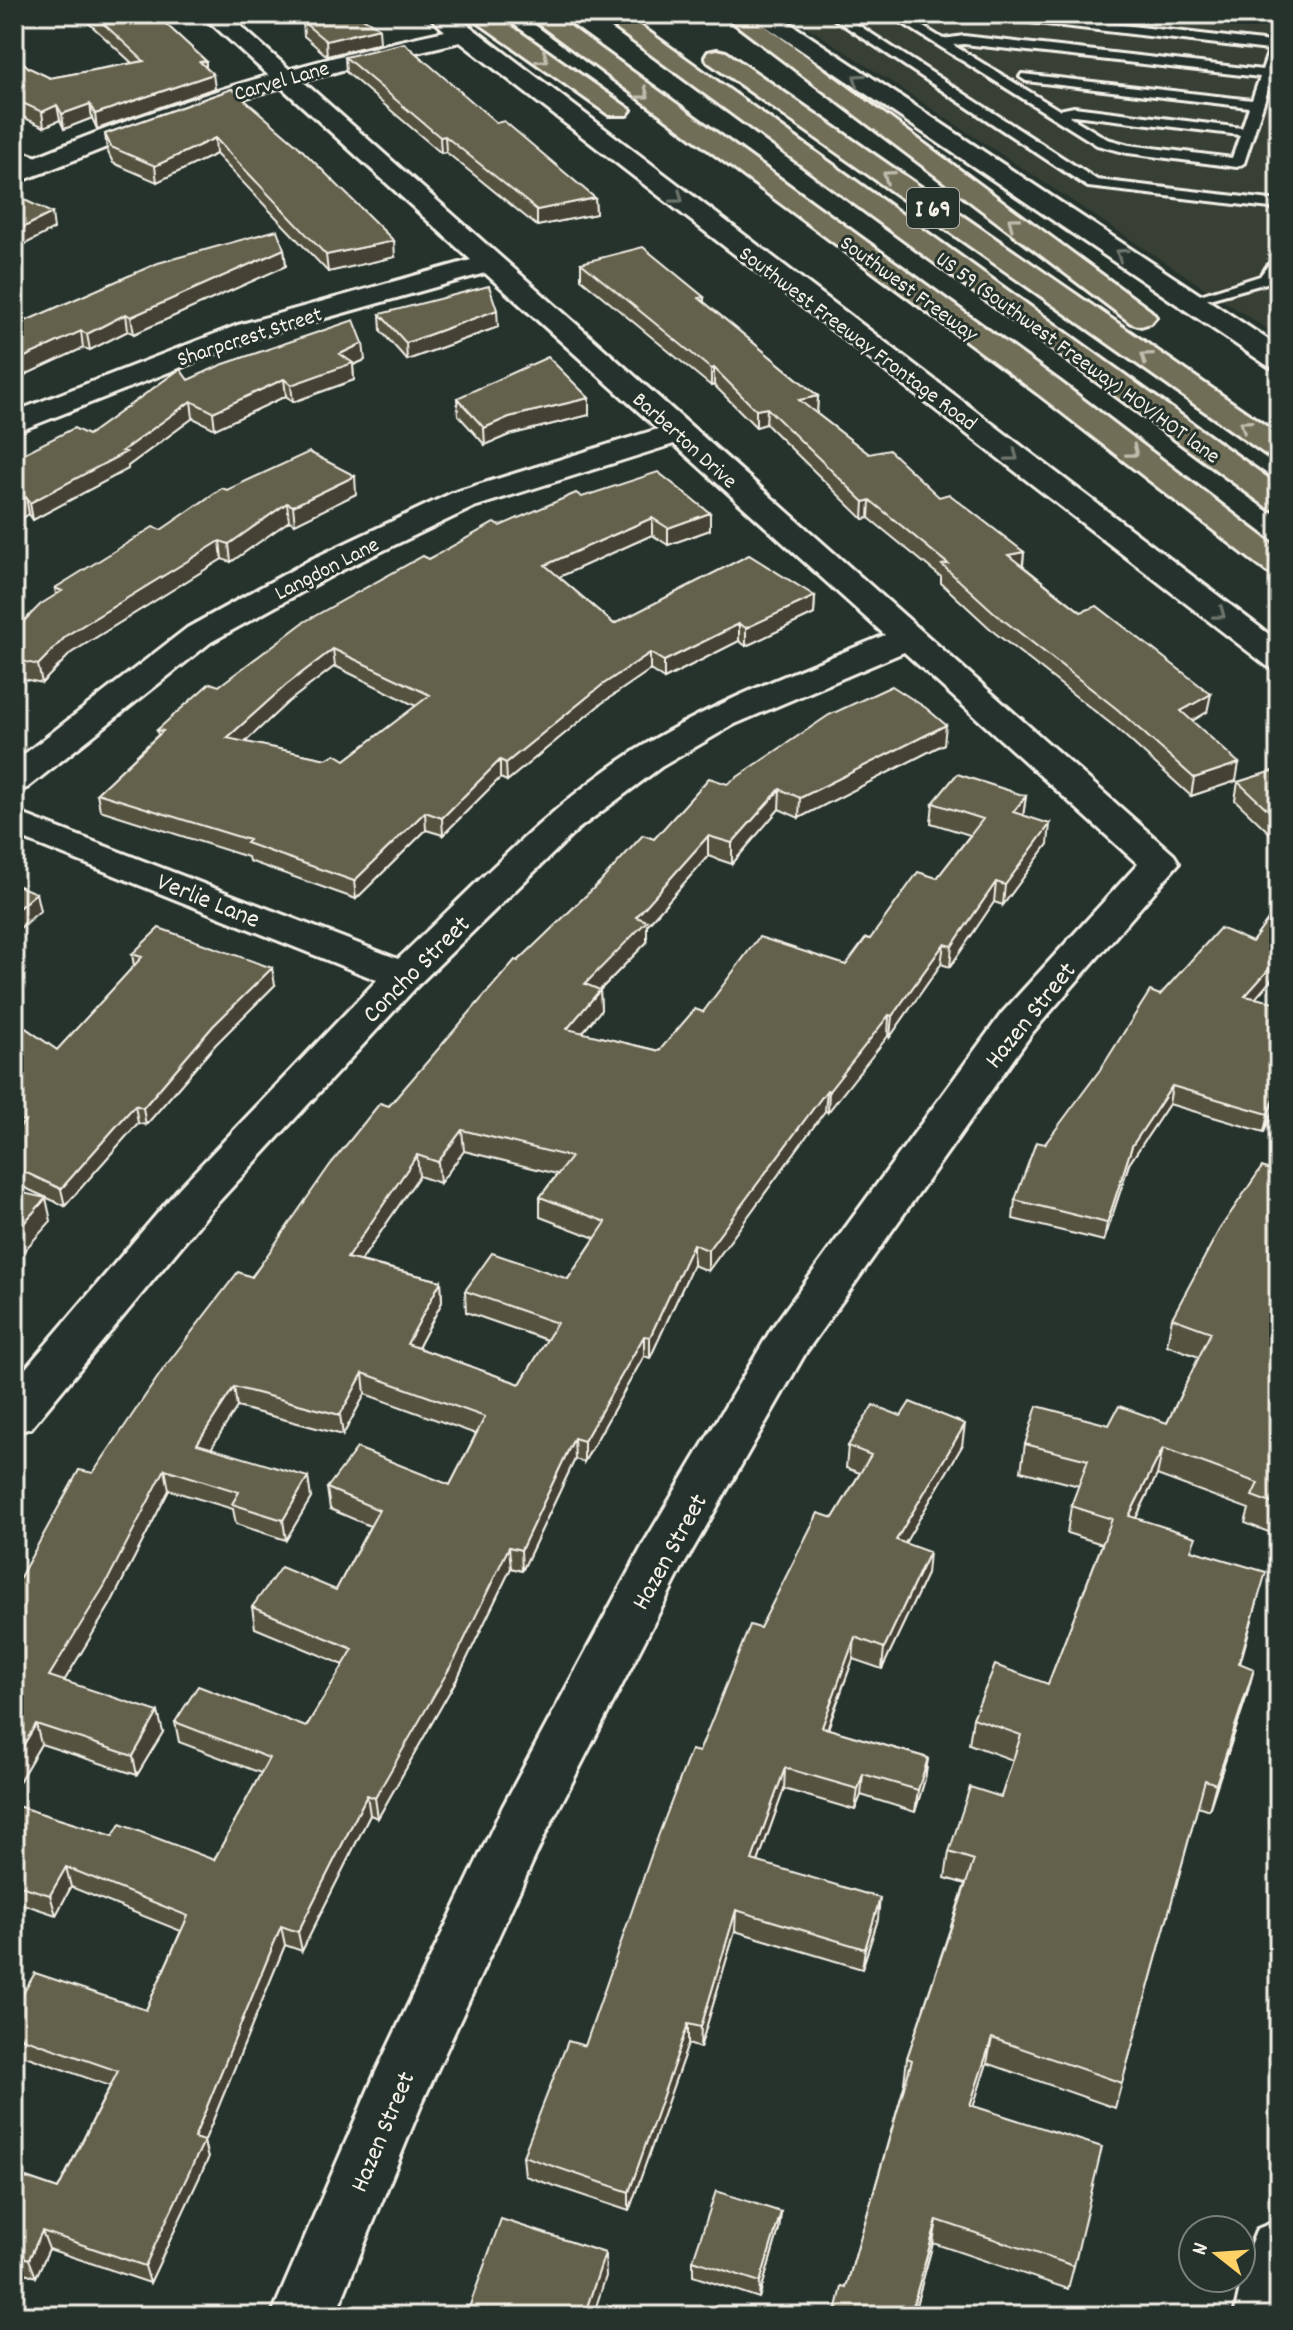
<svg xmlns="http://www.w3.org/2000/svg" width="1293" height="2330" font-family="Dekko,sans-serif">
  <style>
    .built { fill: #384036 }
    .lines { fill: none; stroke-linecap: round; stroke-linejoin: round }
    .lane-casing { stroke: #f4f1e8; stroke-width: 6 }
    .street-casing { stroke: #f4f1e8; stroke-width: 6 }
    .secondary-casing { stroke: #f4f1e8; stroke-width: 6 }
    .highway-casing { stroke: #f4f1e8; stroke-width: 6 }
    .lane { fill: #26332d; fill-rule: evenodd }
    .street { fill: #26332d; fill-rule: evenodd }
    .secondary { fill: #26332d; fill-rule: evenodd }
    .highway { fill: #716e59; fill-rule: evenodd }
    .wall { fill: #555341; stroke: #f4f1e8; stroke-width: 2; fill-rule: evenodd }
    .shaded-wall { fill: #454335; stroke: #f4f1e8; stroke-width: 2 }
    .building { fill: #63604c; stroke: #f4f1e8; stroke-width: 2; fill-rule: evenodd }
    .oneway { stroke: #c0bdaf }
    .oneway2 { stroke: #6e766e }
    .labels { text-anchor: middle; stroke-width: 6; stroke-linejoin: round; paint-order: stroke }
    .far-street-label { font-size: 22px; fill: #f4f1e8; stroke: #26332d }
    .shield { fill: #26332d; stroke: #b6b8b0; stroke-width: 2 }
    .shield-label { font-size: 24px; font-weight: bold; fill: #f4f1e8 }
    .street-label { font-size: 26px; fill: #f4f1e8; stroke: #26332d }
  </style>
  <rect width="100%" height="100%" fill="#26332d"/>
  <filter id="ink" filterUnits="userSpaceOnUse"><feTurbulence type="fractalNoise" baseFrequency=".0125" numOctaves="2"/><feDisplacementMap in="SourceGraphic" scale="16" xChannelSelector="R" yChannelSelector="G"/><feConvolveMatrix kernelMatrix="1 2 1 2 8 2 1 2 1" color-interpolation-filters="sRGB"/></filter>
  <g filter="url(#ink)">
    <path class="built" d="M788 14H1279V337Z"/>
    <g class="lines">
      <g class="lane-casing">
        <path id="lane" d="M827 14H841L1097 180 1279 201V209L1088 187Z
          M888 14H902L943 39 964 36 1262 70 1269 50 995 18 989 14H1026L1271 42 1275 35 1279 34V56L1244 163 1237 167 1128 153 1097 145ZM964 44 1260 77 1252 100 1022 74 1020 77 1026 81 1249 107 1242 128 1074 107 1059 110 953 45ZM1074 115 1240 135 1232 158 1129 145 1107 139 1069 116Z
          M1213 14 1279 17V25L1219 18Z
          M1279 256V270L1270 282 1191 304 1184 300 1260 276 1274 257Z"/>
      </g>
      <g class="street-casing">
        <path id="street" d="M201 14H227L1174 855 1179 863 1032 1033 806 1352 681 1570 545 1835 422 2103 335 2316H271L375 2074 503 1806 644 1543 772 1328 1002 1013 1138 864 904 652 735 724 661 767 578 829 418 985 211 1210 31 1428 14 1433V1382L179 1188 377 980 14 835V811L398 959C474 887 547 807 636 750 714 701 801 670 885 635L674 444 474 507 336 573 211 642 27 788 14 791V762L187 628 312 559 452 493 658 429 485 273 258 337 14 433V412L238 325 471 260Z
          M14 149 46 160 50 166 46 172 37 174 14 166Z"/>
      </g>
      <g class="secondary-casing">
        <path id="secondary" d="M427 14H454L1279 642V670L1267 666 460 42 356 66 243 98 132 137 14 184V166C153 106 297 63 445 31Z
          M748 14H776L1279 347V369L1268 366Z
          M1279 2220V2316H1234L1248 2251 1257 2229Z"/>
      </g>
      <g class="highway-casing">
        <path id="highway" d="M466 14H494L631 110 627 115H609Z
          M525 14H553L1060 382 1279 549V575L1267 572 1038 394Z
          M596 14H624L1279 486V511L1268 508Z
          M722 14H749L1151 311 1156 317 1151 323 1141 326 1131 323Z
          M717 50 726 52 1279 435V458L1268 456 708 62 705 57 708 52Z"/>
      </g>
      <use href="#lane" class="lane"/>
      <use href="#street" class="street"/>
      <use href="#secondary" class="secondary"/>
      <use href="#highway" class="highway"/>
    </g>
    <path class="wall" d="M79 14H155L206 61V68L215 88 97 129 92 118 64 129 60 120 44 127 14 113V54L29 68 50 78 132 63Z
      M281 14H330L292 22Z
      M303 22 380 43 327 56 304 36Z
      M345 57 595 198 596 214 537 226 446 152 441 153 346 72Z
      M232 89 395 257 328 272 216 154 157 182 113 163 107 150 105 134Z
      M284 249 286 266 134 334 128 331 90 350 83 348 14 380V326Z
      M581 263 704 297V302L818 396 817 413H816L869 454 939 497 1024 552 1023 566 1207 712 1192 721 1236 781 1191 796 1115 727 995 633 941 583V577L869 518 863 519 766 424 756 427 714 385 711 386 581 279Z
      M380 314 498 327 407 360 381 331Z
      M365 360 353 365 354 380 293 402 286 396 215 429 193 418 128 466V469L33 520 29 514 14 458 88 435 188 380Z
      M457 398H589V415L509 435 485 445 458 415Z
      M227 490 356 494 295 524 289 521 231 562 222 559 71 653 42 683 14 677V631L56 595 55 588 161 530Z
      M582 497 710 513V530L668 545 652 535 559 577 614 624 815 596 814 614 746 646 739 641 664 679 650 670 602 703 507 781 500 778 443 835 426 830 356 899 249 861 248 857 100 810 97 793 158 735 157 730 219 686 429 559 500 526ZM335 666 416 706 345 760 326 759 245 742 288 702Z
      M944 744 799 818 779 809 732 864 708 856 647 925V942L600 990 601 1010 582 1033 659 1051 703 1012 846 965 870 939 937 878 970 835 931 823 933 803 1026 796 1023 816 1048 844 1003 905 994 902 950 967 941 964 890 1037 888 1036 828 1112 825 1111 708 1271 693 1265 650 1358 644 1356 584 1462 575 1459 522 1571 511 1568 458 1677 378 1818 370 1815 302 1951 285 1945 204 2142 208 2159 150 2283 49 2249 36 2277 14 2269V2174L58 2189 110 2086 14 2052V2009L146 2010 181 1931 71 1887 56 1915 14 1901V1805L113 1836 214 1860 261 1773 179 1742 175 1722 306 1727 344 1665 255 1628 252 1607 336 1590 370 1526 330 1509 327 1488 450 1485 476 1434 365 1394 343 1435 237 1407 211 1448 311 1498 286 1540 236 1524 233 1509 169 1490 110 1605 64 1681 163 1732 137 1775 41 1744 14 1790V1581L19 1579 93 1473 389 1106 518 961 654 839 727 784ZM464 1151 557 1174 540 1197V1217L595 1238 568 1279 465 1291 466 1312 547 1340 520 1384 418 1348 442 1302 441 1281 361 1261 419 1176 440 1183Z
      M1279 769V842L1235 800 1238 782Z
      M1279 905V971L1255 998 1279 1096 1264 1132 1169 1104 1129 1164 1104 1241 1013 1219 1015 1200 1045 1144 1160 995 1252 942Z
      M132 954 275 985 216 1044 146 1125 138 1123 65 1206 14 1183V1020L57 1050 134 966Z
      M1279 1174V1536L1245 1523 1249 1509 1157 1475 1136 1518 1192 1551 1258 1599 1240 1664 1247 1695 1209 1810 1198 1806 1115 2108 987 2063 973 2106 1074 2266 1068 2289 933 2243 913 2316H835L846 2288 905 2083H904L907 2058 965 1884 945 1878 949 1852 1001 1797 1013 1760 969 1744 973 1718 1048 1684 1102 1544 1067 1533 1071 1506 1079 1486 1021 1471 1025 1444 1109 1425 1167 1423 1199 1357 1167 1345 1172 1318Z
      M848 1446H962L905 1543 927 1574 882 1669 853 1659 828 1729 928 1758 925 1779 915 1812 861 1795 855 1810 784 1789 758 1862 878 1919 862 1969 735 1931 700 2048 688 2044 629 2211 525 2176 523 2156 585 2046 699 1752 760 1628 833 1518 860 1473 846 1468Z
      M781 2212 779 2229 759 2298 693 2276V2260Z"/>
    <path class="shaded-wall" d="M292 14H330L292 22Z
      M379 28 380 43 327 56 326 41Z
      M213 74 215 88 97 129 95 114Z
      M90 104 92 118 64 129 62 114Z
      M57 105 60 120 44 127 42 112Z
      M445 136 446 152 441 153 440 137Z
      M215 138 216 154 157 182 155 166Z
      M595 198 596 214 537 226V210Z
      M52 213 54 229 14 250V232Z
      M394 241 395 257 328 272 326 255Z
      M284 249 286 266 134 334 131 317Z
      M497 310 498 327 407 360 406 343Z
      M126 314 128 331 90 350 87 334Z
      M81 331 83 348 14 380V362Z
      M363 343 365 360 353 365 354 380 293 402 291 385 340 354Z
      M714 368V385L711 386V369Z
      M284 379 286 396 215 429 213 412Z
      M818 396 817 413 799 417V400Z
      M589 398V415L509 435 485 445 484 428 509 417Z
      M191 401 193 418 128 466V469L33 520 30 503 122 451Z
      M767 408 766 424 756 427V410Z
      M355 476 356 494 295 524 293 506Z
      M26 497 29 514 14 524V504Z
      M870 500 869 518 863 519 864 502Z
      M287 503 289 521 231 562 229 544Z
      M710 513V530L668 545V528Z
      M652 518V535L546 583 545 565Z
      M220 541 222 559 71 653 42 683 38 665 67 635Z
      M1024 552 1022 570 1008 555Z
      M815 596 814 614 746 646V628Z
      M739 624V641L664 679V661Z
      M333 649 335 666 288 702 230 756 227 738 286 685Z
      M650 653V670L602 703 507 781 506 763 602 685Z
      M1211 694 1207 712 1178 729 1181 711Z
      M946 725 944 744 799 818 800 798Z
      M500 760V778L443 835 442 818Z
      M1239 763 1236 781 1191 796 1194 778Z
      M780 789 779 809 732 864V843Z
      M1026 796 1023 816 1013 812Z
      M425 812 426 830 356 899 354 881Z
      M1050 824 1048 844 1003 905 1005 885Z
      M708 836V856L647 925V942L585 1005V984L636 917Z
      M996 882 994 902 950 967 952 946Z
      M36 893 40 911 14 933V912Z
      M944 944 941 964 890 1037 892 1016Z
      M1279 958V971L1242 1014 1245 996Z
      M272 968 275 985 216 1044 146 1125 143 1108 213 1026Z
      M600 990 601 1010 568 1050 567 1029Z
      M889 1015 888 1036 828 1112 829 1091Z
      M1172 1086 1169 1104 1129 1164 1104 1241 1107 1223 1132 1146Z
      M1279 1088V1096L1264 1132 1268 1114Z
      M827 1090 825 1111 708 1271V1250Z
      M135 1105 138 1123 65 1206 61 1189Z
      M462 1130 464 1151 440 1183 438 1162Z
      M417 1155 419 1176 349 1278 347 1258Z
      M46 1198 51 1221 14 1262V1234Z
      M693 1244V1265L650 1358V1337Z
      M441 1281 442 1302 409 1365 407 1344Z
      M644 1336V1356L584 1462V1441Z
      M363 1373 365 1394 343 1435 340 1415Z
      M234 1387 237 1407 201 1465 197 1444Z
      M965 1424 962 1446 894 1562 896 1540Z
      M574 1438 575 1459 522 1571 521 1550Z
      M1163 1448 1157 1475 1123 1544 1129 1516Z
      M165 1469 169 1490 110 1605 55 1696 49 1676Z
      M308 1477 311 1498 286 1540 283 1520Z
      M509 1547 511 1568 458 1677 378 1818 375 1798Z
      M929 1552 927 1574 882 1669 884 1648Z
      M855 1637 853 1659 820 1748 822 1727Z
      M1254 1669 1247 1695 1209 1810 1216 1784Z
      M158 1712 163 1732 137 1775 133 1756Z
      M36 1724 41 1744 14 1790V1761Z
      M928 1758 925 1779 915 1812 918 1790Z
      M785 1768 784 1789 751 1881 752 1860Z
      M863 1774 861 1795 855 1810 858 1789Z
      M367 1795 370 1815 302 1951 298 1932Z
      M66 1867 71 1887 56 1915 50 1895Z
      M880 1898 878 1919 862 1969 865 1949Z
      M736 1910 735 1931 700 2048 701 2027Z
      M281 1926 285 1945 204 2142 208 2159 150 2283 145 2266 194 2138Z
      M688 2024V2044L629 2211V2192Z
      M992 2038 987 2063 966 2129 970 2105Z
      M781 2212 779 2229 759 2298 760 2282Z
      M937 2220 933 2243 913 2316H910Z
      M42 2231 49 2249 36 2277 29 2259Z
      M605 2253 606 2276 593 2316H584Z"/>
    <path class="building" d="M93 14H155L206 61 200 62 213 74 95 114 90 104 62 114 57 105 42 112 14 99V54L29 68 50 78 144 61Z
      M332 14H356L379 28 326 41 303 22Z
      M404 43 497 123 504 121 595 198 537 210 445 136 440 137 345 57Z
      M232 89 296 144 394 241 326 255 215 138 155 166 111 147 105 134Z
      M14 195 52 213 14 232Z
      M277 230 284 249 131 317 126 314 87 334 81 331 14 362V326L158 263Z
      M643 247 704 297 699 298 818 396 799 400 869 454 889 450 939 497 949 494 1024 552 1008 555 1081 612 1097 606 1211 694 1181 711 1239 763 1194 778 1117 709 997 615 942 565 948 564 870 500 864 502 767 408 756 410 714 368 711 369 581 263Z
      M489 286 497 310 406 343 380 314Z
      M354 320 363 343 340 354 353 363 291 385 284 379 213 412 191 401 122 451 126 452 30 503 26 497 14 504V458L74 428 88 435 180 369 188 380 221 365Z
      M548 357 589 398 509 417 484 428 457 398Z
      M309 452 355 476 293 506 287 503 229 544 220 541 67 635 38 665 14 659V631L41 604 62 591 55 588 153 527 161 530 222 488 227 490Z
      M658 472 710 513 668 528 652 518 545 565 614 624 749 555 815 596 746 628 739 624 664 661 650 653 602 685 506 763 500 760 442 818 425 812 354 881 246 843 249 840 97 793 163 731 157 730 210 683 219 686 304 622 423 556 429 559 494 523 500 526 576 493 582 497ZM333 649 430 695 345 760 335 754 326 759 227 738 286 685Z
      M892 686 926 708 946 725 800 798 780 789 732 843 708 836 636 917 647 921 585 984 600 990 567 1029 659 1051 695 1009 703 1012 759 937 846 965 866 938 870 939 918 872 937 878 983 819 933 803 957 774 1026 796 1013 812 1050 824 1005 885 996 882 952 946 944 944 892 1016 889 1015 829 1091 827 1090 708 1250 693 1244 650 1337 644 1336 584 1441 574 1438 521 1550 509 1547 456 1657 375 1798 367 1795 298 1932 281 1926 194 2138 204 2141 145 2266 42 2231 29 2259 14 2254V2174L58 2189 118 2071 14 2035V2009L35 1973 146 2010 188 1916 66 1867 50 1895 14 1884V1805L113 1836 120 1824 214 1860 269 1758 175 1722 198 1686 306 1727 353 1649 252 1607 281 1567 336 1590 379 1510 327 1488 357 1448 450 1485 485 1417 363 1373 340 1415 234 1387 197 1444 308 1477 283 1520 232 1504 239 1492 165 1469 105 1585 49 1676 158 1712 133 1756 36 1724 14 1761V1581L16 1578 19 1579 79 1470 93 1473 164 1368 238 1272 252 1277 330 1165 380 1103 389 1106 515 960 518 961 601 881 643 835 654 839 709 778 727 784 829 715ZM462 1130 571 1157 540 1197 606 1222 568 1279 492 1253 465 1291 557 1323 520 1384 407 1344 441 1281 347 1258 417 1155 438 1162Z
      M1279 769V820L1238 782Z
      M14 884 36 893 14 912Z
      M1279 905V958L1245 996 1279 1003V1088L1268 1114 1172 1086 1132 1146 1107 1223 1015 1200 1036 1142 1045 1144 1102 1067 1150 991 1160 995 1220 928 1252 942Z
      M159 928 272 968 213 1026 143 1108 135 1105 61 1189 14 1167V1133L25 1121 14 1119V1020L57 1050 142 957 132 954Z
      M1262 1167 1279 1174V1506L1252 1496 1258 1483 1163 1448 1129 1516 1196 1537 1191 1550 1266 1572 1239 1663 1254 1669 1216 1784 1205 1780 1122 2083 992 2038 970 2105 1102 2147 1074 2266 937 2220 910 2316H835L842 2287 846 2288 912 2060 907 2058 974 1860 949 1852 970 1787 1001 1797 1021 1735 973 1718 995 1665 1048 1684 1112 1519 1071 1506 1088 1460 1025 1444 1037 1406 1109 1425 1119 1406 1167 1423 1211 1332 1172 1318 1219 1230Z
      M14 1191 46 1198 14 1234Z
      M910 1402 965 1424 896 1540 929 1552 884 1648 855 1637 822 1727 928 1758 918 1790 863 1774 858 1789 785 1768 752 1860 880 1898 865 1949 736 1910 701 2027 688 2024 629 2192 523 2156 568 2041 585 2046 654 1847 691 1750 699 1752 750 1625 760 1628 818 1513 833 1518 871 1455 848 1446 873 1405 901 1416Z
      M716 2191 781 2212 760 2282 693 2260Z
      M501 2219 605 2253 584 2316H466Z"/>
    <defs><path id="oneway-chevron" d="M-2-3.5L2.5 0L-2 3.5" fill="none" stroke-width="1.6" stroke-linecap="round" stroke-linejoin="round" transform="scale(2)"/></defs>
    <g class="oneway">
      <use href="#oneway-chevron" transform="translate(543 58) rotate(34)"/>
      <use href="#oneway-chevron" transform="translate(644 94) rotate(37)"/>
      <use href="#oneway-chevron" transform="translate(888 176) rotate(-145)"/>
      <use href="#oneway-chevron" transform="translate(1013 222) rotate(-143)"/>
      <use href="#oneway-chevron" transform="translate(1146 357) rotate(-145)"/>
      <use href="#oneway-chevron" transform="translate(1245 425) rotate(-145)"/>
      <use href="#oneway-chevron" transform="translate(1133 452) rotate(38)"/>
    </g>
    <g class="oneway2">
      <use href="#oneway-chevron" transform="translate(858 79) rotate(-146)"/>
      <use href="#oneway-chevron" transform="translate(678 198) rotate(37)"/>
      <use href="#oneway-chevron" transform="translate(1121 254) rotate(-146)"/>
      <use href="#oneway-chevron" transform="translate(1013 456) rotate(37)"/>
      <use href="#oneway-chevron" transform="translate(1220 614) rotate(37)"/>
    </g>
  </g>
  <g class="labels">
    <g class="far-street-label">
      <text transform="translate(281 79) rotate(-16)" y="8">Carvel Lane</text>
      <text transform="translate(910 287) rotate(36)" y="8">Southwest Freeway</text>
      <text transform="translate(249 335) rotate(-18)" y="8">Sharpcrest Street</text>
      <text transform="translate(859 337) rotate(37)" y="8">Southwest Freeway Frontage Road</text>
      <text transform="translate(1079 356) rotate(36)" y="8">US 59 (Southwest Freeway) HOV/HOT lane</text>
      <text transform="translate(686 439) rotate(42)" y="8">Barberton Drive</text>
      <text transform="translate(326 567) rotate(-27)" y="8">Langdon Lane</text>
    </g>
    <rect class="shield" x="907" y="188" width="52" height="40" rx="6"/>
    <g class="shield-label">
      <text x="933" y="216">I 69</text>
    </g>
    <g class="street-label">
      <text transform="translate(209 899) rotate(22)" y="9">Verlie Lane</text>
      <text transform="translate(415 968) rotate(-45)" y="9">Concho Street</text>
      <text transform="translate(1029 1014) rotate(-51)" y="9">Hazen Street</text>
      <text transform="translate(668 1551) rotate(-61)" y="9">Hazen Street</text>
      <text transform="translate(381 2131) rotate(-67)" y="9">Hazen Street</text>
    </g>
  </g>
  <rect width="1293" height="2330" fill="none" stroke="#26332d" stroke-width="48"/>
  <rect x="24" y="24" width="1245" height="2282" fill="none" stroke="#f4f1e8" stroke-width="3" filter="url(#ink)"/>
  <g transform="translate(1217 2254) rotate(287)"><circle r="38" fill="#26332d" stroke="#787f78" stroke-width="2"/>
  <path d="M0-6L14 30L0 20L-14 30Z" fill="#ffd166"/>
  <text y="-12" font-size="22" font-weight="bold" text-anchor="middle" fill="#f4f1e8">N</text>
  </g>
</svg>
